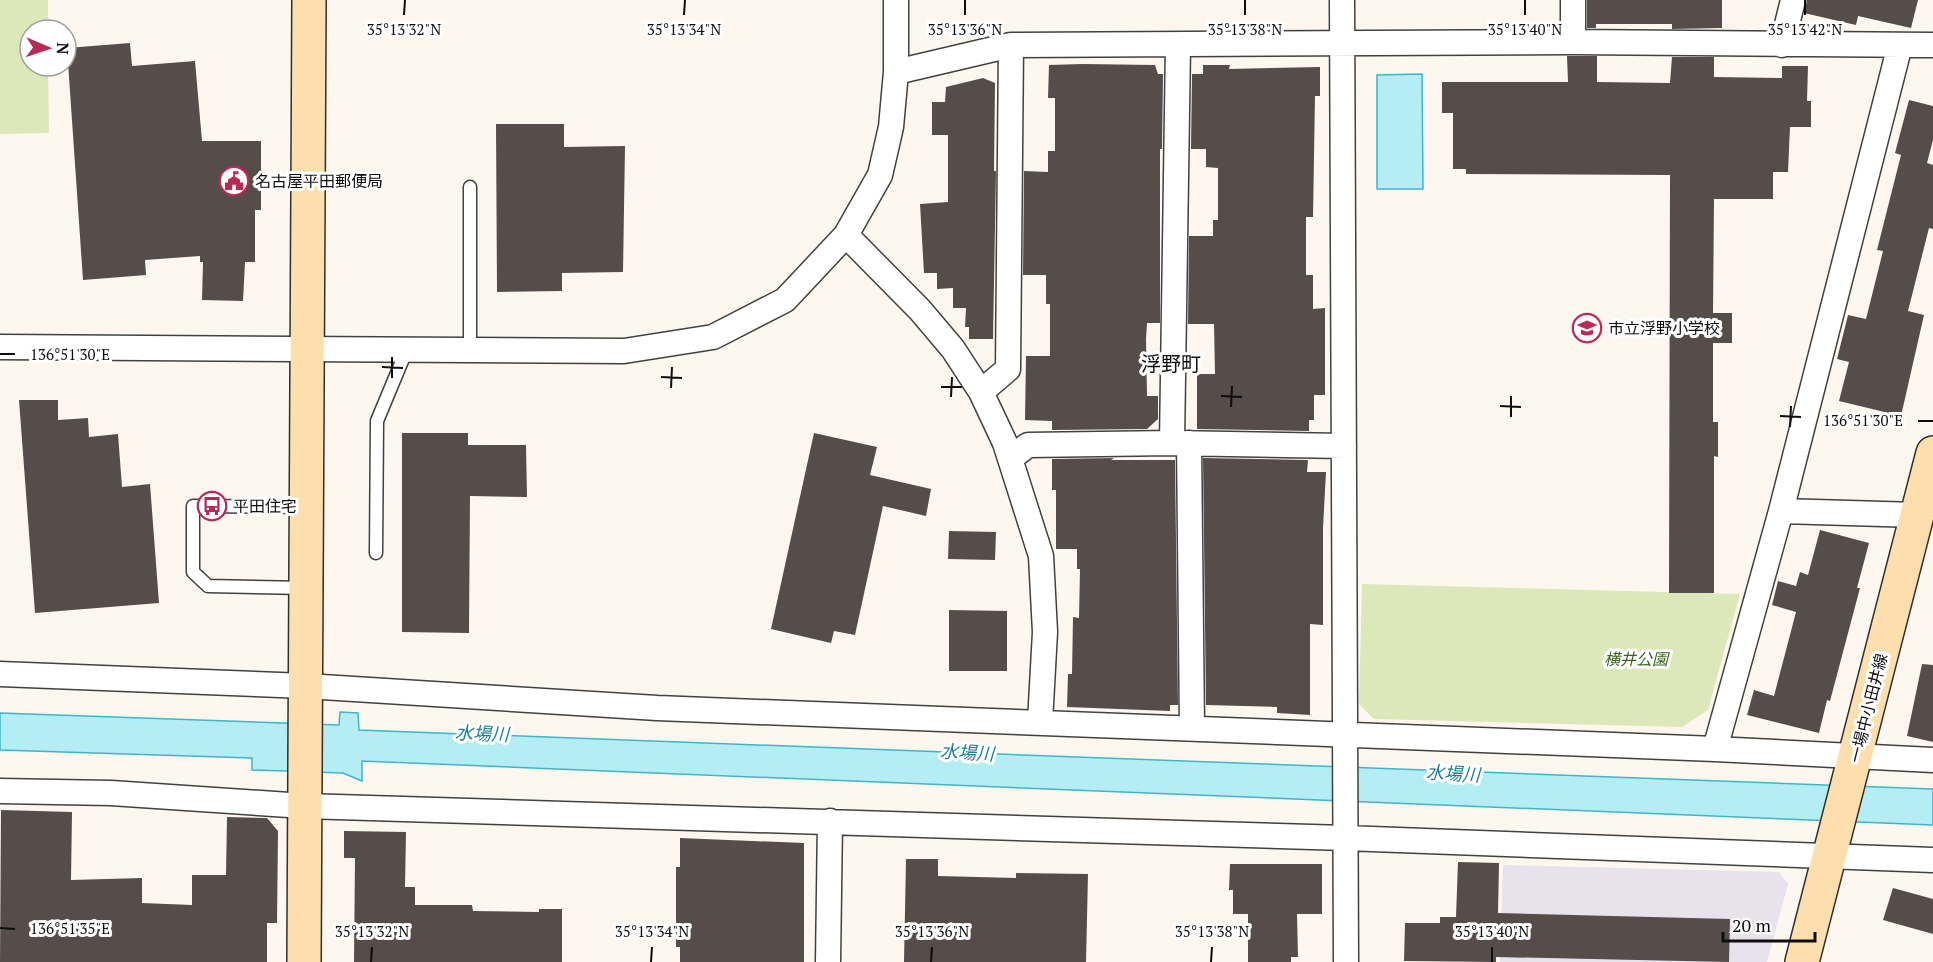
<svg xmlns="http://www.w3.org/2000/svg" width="1933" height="962" font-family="'PT Serif','Noto Sans JP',serif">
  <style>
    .industrial { fill: #e8e2ec }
    .green { fill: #dde8ba }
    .water { fill: #b5edf4; stroke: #3fb5c9; stroke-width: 1.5 }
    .building { fill: #564c4a }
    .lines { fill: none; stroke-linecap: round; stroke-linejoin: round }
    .lane-casing { stroke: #414141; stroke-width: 15 }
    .street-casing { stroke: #414141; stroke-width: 27 }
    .secondary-casing { stroke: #303030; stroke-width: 36 }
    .lane { stroke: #fff; stroke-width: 12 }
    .street { stroke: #fff; stroke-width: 24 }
    .secondary { stroke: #fcdfac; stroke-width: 33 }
    .ticks { fill: none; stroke: #0e0e0e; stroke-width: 2 }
    .labels { text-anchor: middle; stroke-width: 6; stroke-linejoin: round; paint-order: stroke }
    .poi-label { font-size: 16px; fill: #0e0e0e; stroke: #fff; text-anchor: start }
    .park-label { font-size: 16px; font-style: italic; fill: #3f6320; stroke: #fff }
    .street-label { font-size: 16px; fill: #0e0e0e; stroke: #fff }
    .water-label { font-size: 18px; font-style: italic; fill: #1a7e94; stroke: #fff }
    .quarter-label { font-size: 20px; fill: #0e0e0e; stroke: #fff }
    .ticks-label { font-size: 15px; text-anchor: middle; fill: #0e0e0e; stroke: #fff; stroke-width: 6; stroke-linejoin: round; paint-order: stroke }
  </style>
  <rect width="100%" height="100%" fill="#fef7ef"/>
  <path class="industrial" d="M1503 865 1779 872 1788 884 1767 962H1500Z"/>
  <path class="green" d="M0 0H48V30H30V66H48L49 133 0 134Z
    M1362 584 1740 594 1708 710 1682 727 1374 719 1359 704Z"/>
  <path class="water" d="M1422 74 1423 189H1377V75Z
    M340 712 358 713 359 730 1933 789V825L362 761V781L343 773 252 770V758L0 750V713L339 725Z"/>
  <path class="building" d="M1587 0H1722V28L1672 29V24H1596V28H1587Z
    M1807 0H1918L1911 28 1858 16 1856 25 1804 13Z
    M130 43 132 66 195 61 202 141H261V210H255V262H245L243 301 202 300 203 262H200V256L145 260 146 275 83 280 67 48Z
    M1567 56H1597V82L1670 83 1672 57H1714V77L1782 78V66H1808L1807 101H1811V127H1790L1788 172H1773V199H1714L1713 313H1732V343H1713V422H1718V457L1714 456V593H1669L1670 175 1466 174V169H1453V113H1442V82H1568Z
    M1082 64 1155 65 1158 74H1163L1162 149H1160V323H1147L1146 339 1147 396H1158V419L1147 429 1052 430V421L1025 420 1026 356H1050V304H1046V275H1023L1024 171 1048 172V151H1055V98H1048L1049 65Z
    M1203 65H1230L1229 69 1320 67V96H1315L1313 217H1306V275H1313V309L1325 308V395H1314V420H1309V431L1197 429V374H1215L1214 324H1188L1189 236H1213V220H1218V168L1206 167V149H1191L1192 74H1203Z
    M983 78 995 83 994 171H996L993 339H969V327H965L966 308H953V288L937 289V273H924L920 204 948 202V135H932V102H945L946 87Z
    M1909 100 1933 106V140L1927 163 1933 165V229L1929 228 1908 311 1924 315 1901 416 1839 401 1849 362 1837 359 1848 315 1866 319 1883 251 1877 250 1901 155 1895 153Z
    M496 124H564V147L625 146 623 272 562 273V291L497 292Z
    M19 400H58V420L88 418 89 437 118 434 122 487 150 484 159 603 35 613Z
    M402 433H468V445H526L527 497 470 496 469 633 402 632Z
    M814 433 877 447 870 475 931 489 926 516 883 506 855 635 834 631 831 643 771 629Z
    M1114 458 1111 460H1175L1178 705H1170V711L1067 707 1068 674H1072L1073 617 1079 618 1080 569H1077V549H1056V490H1052V459Z
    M1203 458 1308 460 1307 472H1326L1323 528V625L1310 624V715L1277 713V707L1206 705Z
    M1820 530 1869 543 1857 588H1860L1830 701 1827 700 1819 733 1747 715 1754 690 1774 696 1796 612 1772 605 1778 581 1796 586 1800 572 1808 575Z
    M949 531 996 532 995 560 948 559Z
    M949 610 1007 611V671H949Z
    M1922 664 1933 665V742L1907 736Z
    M1 810 72 812 71 880 142 878V903L192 905V875H226L227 817 267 818 278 831 277 923H267V962H0Z
    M344 831 406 832 405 887H415V905H472L473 911 539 912V909H562V962H354L355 858H344Z
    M680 838 804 843V962H680V947H676V867H680Z
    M906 859H938V876L1016 878V873L1088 874 1086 962H904Z
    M1458 862 1499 863 1498 913 1730 919 1729 962 1496 957V962L1404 961 1405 923H1440V917H1456Z
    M1230 864H1322V914H1297L1298 957H1291V962H1248V914H1233V890H1229Z
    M1893 888 1933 899V934L1883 920Z"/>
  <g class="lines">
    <g class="lane-casing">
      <path id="lane" d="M470 187V349
        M304 507 193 506V572L208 586 305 588
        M376 553 377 421 407 349"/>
    </g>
    <g class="street-casing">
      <path id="street" d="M1342 0 1346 962
        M1573 42V0
        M1782 45 1793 0
        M896 72 1011 45 1573 42 1933 45
        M846 235 920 310 953 349 981 392 1005 443 1041 556 1045 632 1040 722
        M0 347 624 351 713 337 785 300 846 235 880 175 891 127 896 72V0
        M981 392 1008 369 1011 45
        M1172 443 1178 45
        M1189 443 1192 728
        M1011 458 1028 445 1172 443 1344 446
        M1781 511 1917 515
        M0 674 306 686 657 708 1715 749 1933 760
        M1715 749 1781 511 1900 45
        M0 791 111 793 304 806 1345 838 1933 860
        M828 962 830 821"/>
    </g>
    <g class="secondary-casing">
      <path id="secondary" d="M304 962 309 0
        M1802 962 1933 453"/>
    </g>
    <use href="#lane" class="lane"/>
    <use href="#street" class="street"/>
    <use href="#secondary" class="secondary"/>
  </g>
  <path class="ticks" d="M404 15 405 0M684 15 685 0M965 15V0M1245 15V0M1525 15V0M1805 15V0M0 354H15M382 367 403 368M661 377 682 378M392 378V357M941 387H962M671 388 672 367M1221 396 1242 397M951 397 952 377M1500 406 1521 407M1231 407 1232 386M1780 416 1801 417M1511 417V396M1918 421H1933M1790 427 1791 406M0 928 15 929M371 962 372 947M651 962 652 947M931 962 932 947M1211 962 1212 947M1492 962V947"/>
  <defs>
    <g id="civic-ring" transform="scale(1.5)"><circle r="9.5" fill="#fff" stroke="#b92a56" stroke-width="1.5"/><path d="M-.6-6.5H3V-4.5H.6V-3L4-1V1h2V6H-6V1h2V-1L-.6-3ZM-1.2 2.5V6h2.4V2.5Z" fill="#b92a56"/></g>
    <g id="school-ring" transform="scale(1.5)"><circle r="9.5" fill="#fff" stroke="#b92a56" stroke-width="1.5"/><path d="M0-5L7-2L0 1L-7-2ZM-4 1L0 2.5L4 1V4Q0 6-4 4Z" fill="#b92a56"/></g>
    <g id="bus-ring" transform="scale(1.5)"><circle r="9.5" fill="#fff" stroke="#b92a56" stroke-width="1.5"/><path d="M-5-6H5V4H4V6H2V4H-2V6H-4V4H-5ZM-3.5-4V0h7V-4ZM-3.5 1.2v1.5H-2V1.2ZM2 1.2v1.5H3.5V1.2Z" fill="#b92a56"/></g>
  </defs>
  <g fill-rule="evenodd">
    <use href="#civic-ring" x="234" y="181"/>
    <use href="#school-ring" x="1587" y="328"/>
    <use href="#bus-ring" x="212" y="506"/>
  </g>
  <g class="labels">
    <g class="poi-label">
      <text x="255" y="187">名古屋平田郵便局</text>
      <text x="1608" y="334">市立浮野小学校</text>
      <text x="233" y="512">平田住宅</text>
    </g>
    <g class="park-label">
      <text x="1636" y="665">横井公園</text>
    </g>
    <g class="street-label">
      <text transform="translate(1868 708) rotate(-76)" y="6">一場中小田井線</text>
    </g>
    <g class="water-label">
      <text transform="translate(482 734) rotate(2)" y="6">水場川</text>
      <text transform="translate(967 753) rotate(3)" y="6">水場川</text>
      <text transform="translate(1453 774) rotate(3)" y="6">水場川</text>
    </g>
    <g class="quarter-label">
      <text x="1171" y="371">浮野町</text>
    </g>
  </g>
  <g class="ticks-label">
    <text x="404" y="35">35°13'32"N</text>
    <text x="684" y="35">35°13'34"N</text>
    <text x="965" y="35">35°13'36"N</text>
    <text x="1245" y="35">35°13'38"N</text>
    <text x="1525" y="35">35°13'40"N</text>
    <text x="1805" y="35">35°13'42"N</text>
    <text x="70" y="360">136°51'30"E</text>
    <text x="1863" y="426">136°51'30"E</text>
    <text x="70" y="934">136°51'35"E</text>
    <text x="372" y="937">35°13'32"N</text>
    <text x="652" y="937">35°13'34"N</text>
    <text x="932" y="937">35°13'36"N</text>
    <text x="1212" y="937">35°13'38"N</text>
    <text x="1492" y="937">35°13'40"N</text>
  </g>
  <g transform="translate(48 48) rotate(92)"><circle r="28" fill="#ffffff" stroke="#9f9f9f" stroke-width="1.5"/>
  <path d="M0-4.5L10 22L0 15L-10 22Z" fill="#b92a56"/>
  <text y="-9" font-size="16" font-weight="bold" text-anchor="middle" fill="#0e0e0e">N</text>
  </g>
  <path d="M1723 932v9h92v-9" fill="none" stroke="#0e0e0e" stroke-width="3"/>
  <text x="1732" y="932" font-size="18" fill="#0e0e0e" stroke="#ffffff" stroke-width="4.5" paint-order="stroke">20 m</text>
</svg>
